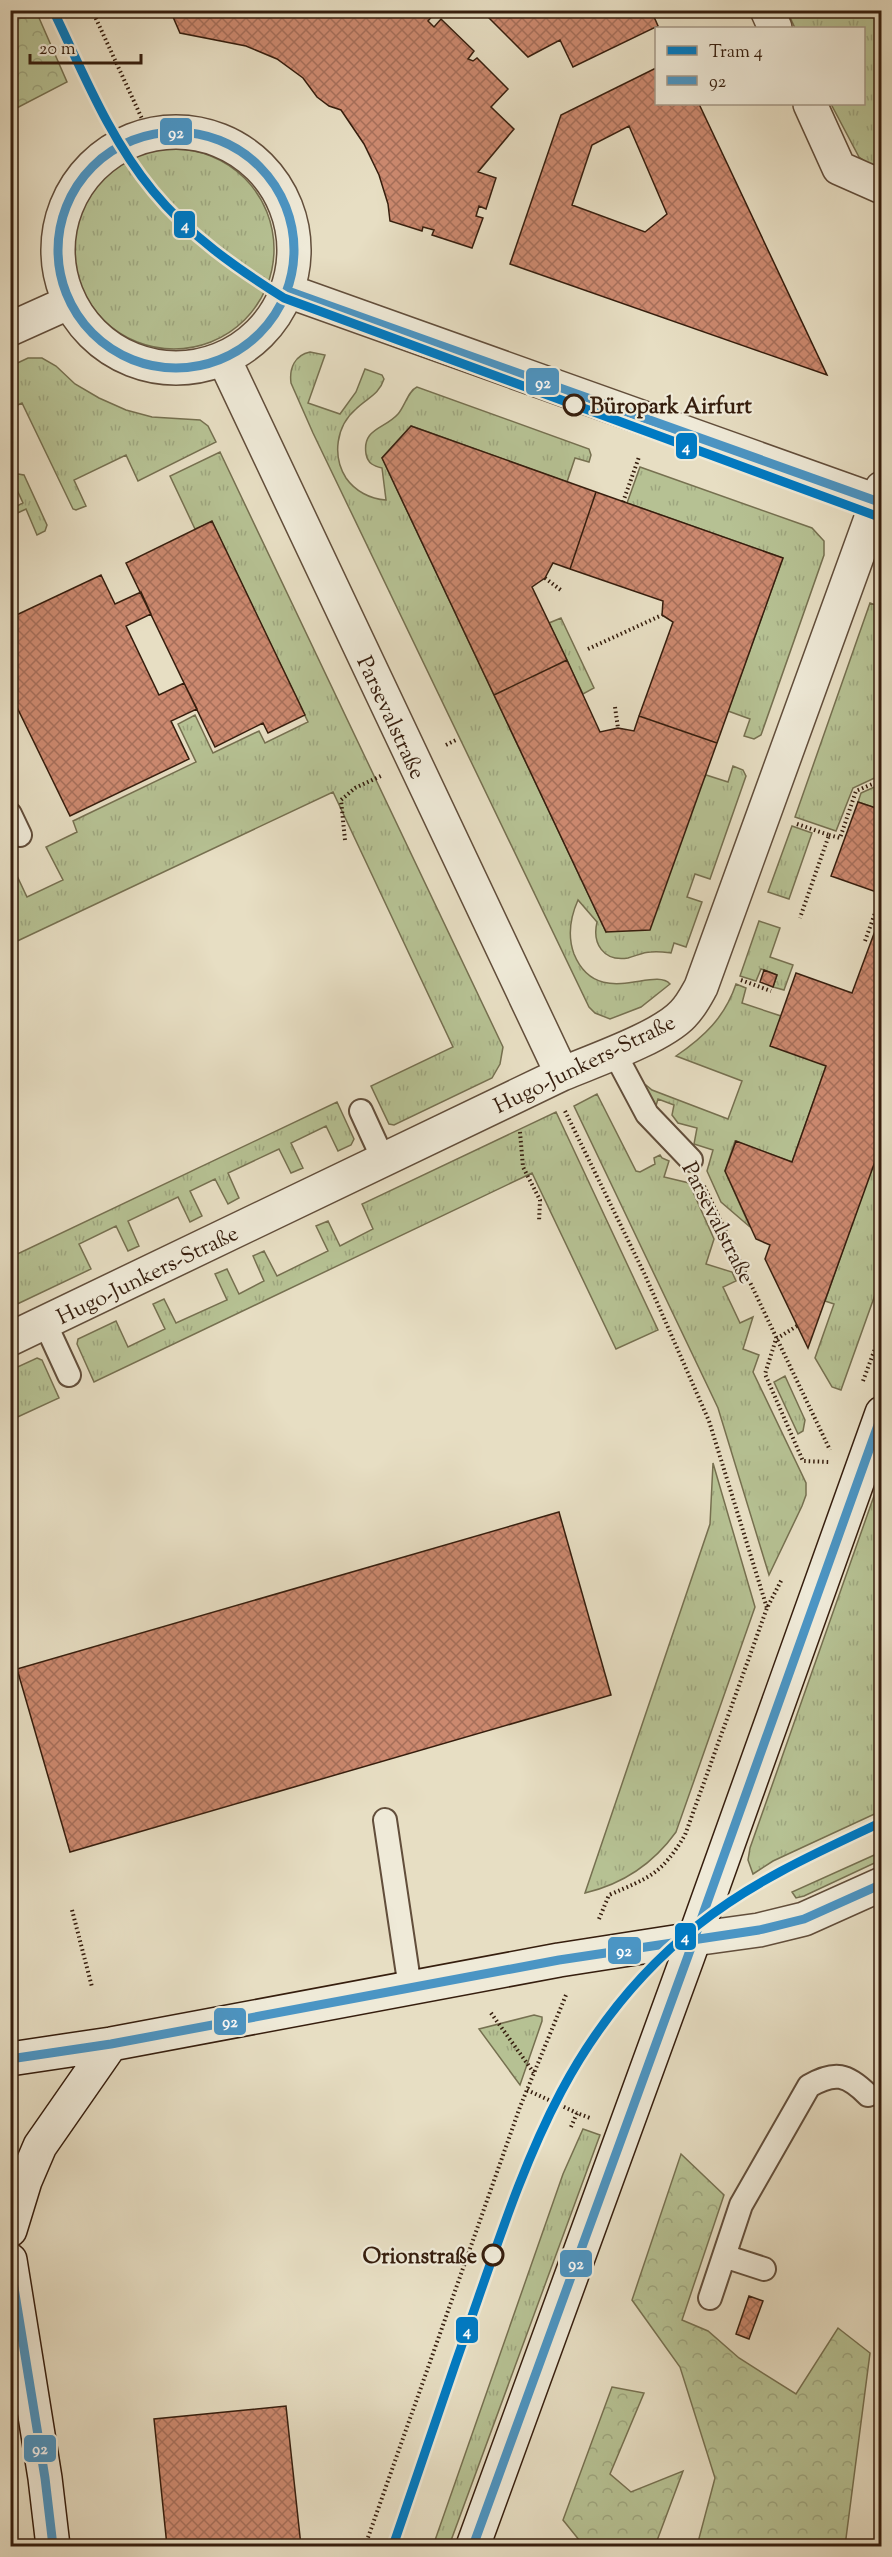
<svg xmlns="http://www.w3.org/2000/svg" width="892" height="2557" font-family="'Sorts Mill Goudy',serif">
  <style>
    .grass { fill: url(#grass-tufts); stroke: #767050; stroke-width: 1.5 }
    .forest { fill: url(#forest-crowns); stroke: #767050; stroke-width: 1.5 }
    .building { fill: url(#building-cross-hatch); stroke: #361e0e; stroke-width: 1.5; fill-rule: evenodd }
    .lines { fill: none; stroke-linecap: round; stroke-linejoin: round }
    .lane-casing { stroke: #624e3b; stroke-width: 26 }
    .street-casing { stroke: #624e3b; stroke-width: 36 }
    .secondary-casing { stroke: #361e0e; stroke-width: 36 }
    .path { stroke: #361e0e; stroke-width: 4; stroke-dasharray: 1.5 3; stroke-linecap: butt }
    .lane { stroke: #efead8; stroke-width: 22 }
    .street { stroke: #efead8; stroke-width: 33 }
    .secondary { stroke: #efead8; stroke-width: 33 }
    .bus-1-casing { stroke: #efead8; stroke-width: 14 }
    .bus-1 { stroke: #4b95c4; stroke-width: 9 }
    .tram-1-casing { stroke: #efead8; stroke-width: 14 }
    .tram-1 { stroke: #007ac3; stroke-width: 9 }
    .stop-dot { fill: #efead8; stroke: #361e0e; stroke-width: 3 }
    .labels { text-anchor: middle; stroke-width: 4.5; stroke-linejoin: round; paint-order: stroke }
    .stop-label { font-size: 22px; font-weight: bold; fill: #361e0e; stroke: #efead8; text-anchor: start }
    .street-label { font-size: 22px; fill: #361e0e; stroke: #efead8 }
    .line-badge { stroke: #efead8; stroke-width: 2 }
    .badge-label { font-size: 16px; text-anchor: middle; font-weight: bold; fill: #fff }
  </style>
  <defs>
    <pattern id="grass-tufts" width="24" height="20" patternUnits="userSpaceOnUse" patternTransform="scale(1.5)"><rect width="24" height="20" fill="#b6c193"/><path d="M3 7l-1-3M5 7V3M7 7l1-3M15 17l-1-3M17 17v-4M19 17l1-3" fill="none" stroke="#9da57e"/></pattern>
    <pattern id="forest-crowns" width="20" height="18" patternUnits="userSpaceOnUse" patternTransform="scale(1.5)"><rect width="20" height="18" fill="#b6c193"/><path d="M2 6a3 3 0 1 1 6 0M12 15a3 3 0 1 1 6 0" fill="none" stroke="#9da57e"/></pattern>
    <pattern id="building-cross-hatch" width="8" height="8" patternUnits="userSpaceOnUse" patternTransform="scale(1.5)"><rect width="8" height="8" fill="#cc896f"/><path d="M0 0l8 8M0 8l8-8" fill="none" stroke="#a66f5a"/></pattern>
  </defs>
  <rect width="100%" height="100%" fill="#e7dec3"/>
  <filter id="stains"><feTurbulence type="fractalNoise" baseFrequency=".00333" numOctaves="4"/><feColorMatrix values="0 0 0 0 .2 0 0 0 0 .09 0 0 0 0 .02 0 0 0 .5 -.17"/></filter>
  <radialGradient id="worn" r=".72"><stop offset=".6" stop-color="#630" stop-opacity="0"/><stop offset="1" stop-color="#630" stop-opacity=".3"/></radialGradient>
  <path class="grass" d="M787 11H881V172L859 157 831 104H864V28H795Z
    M74 249a100 100 0 1 1 200 0a100 100 0 1 1-200 0Z
    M310 352 325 355 308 403 340 414 356 392 365 369 382 375 384 379C379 395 367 398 356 409 336 426 332 456 346 478 355 491 370 499 386 500L382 468C374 466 368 464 366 454 362 428 385 429 398 414 405 406 408 391 417 387L589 449 591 455 589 462 575 458 567 482 411 426 382 458 606 932 706 775 728 782 733 766 743 770 746 776 710 879 695 874 687 897 702 902 686 947 674 943 671 953C664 952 658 951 651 952 643 952 636 956 628 958 603 962 592 943 597 922L578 900C570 918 567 935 574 954 597 1010 654 966 670 984L641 1007 610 1019 595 1013 589 1007 313 433 291 383C289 368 295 355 310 352Z
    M28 358H42L56 366 75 384 99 398 126 410 152 417 200 420 208 426 216 442 138 481 126 455 74 480 86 506 76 510 73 509 22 403 11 408V366Z
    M220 452 503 1047 500 1064 492 1078 394 1125 389 1124 371 1086 453 1047 333 792 11 944 10 861 27 897 63 880 46 847 77 832 73 821 196 762 178 724 195 715 213 753 259 731 265 743 308 722 212 522 195 529 170 476Z
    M640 467 812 528 824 541V555L761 735 754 739 744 736 750 719 728 711 783 558 627 503Z
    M18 474 24 475 47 525 45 531 37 535 26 509 11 516V509L23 503 11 477Z
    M870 603 881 607 878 621 882 623 881 775 853 788 836 831 795 817Z
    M561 618 594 688 583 694 549 623Z
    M881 784V810L858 802 861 793Z
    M792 826 812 833 789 899 768 892Z
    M759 921 780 928 770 957 793 965 784 990 773 987 777 975 761 969 756 981 740 976Z
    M736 984 746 988 742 1003 781 1016 826 1066 792 1162 735 1141 725 1171 750 1227 721 1202 707 1171 713 1150 694 1144 697 1128 678 1123 672 1115 674 1105 658 1099 655 1109 644 1088 646 1085 652 1090 728 1119 742 1081 676 1056C704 1037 725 1017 736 984Z
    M597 1094 636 1171 640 1172 655 1164 654 1158 660 1155 662 1158 669 1161 664 1177 689 1183 714 1239 706 1264 732 1272 736 1281 723 1287 740 1323 753 1317 743 1349 759 1355 753 1372 806 1483V1495L802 1506 769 1575 718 1408 574 1106Z
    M337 1102 354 1139 351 1145 338 1151 326 1126 291 1143 303 1168 291 1173 279 1149 228 1173 239 1198 228 1204 215 1179 190 1191 202 1216 190 1222 178 1197 128 1221 139 1246 128 1251 116 1226 79 1244 91 1269 11 1307V1257Z
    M556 1112 658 1330 616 1349 532 1173 94 1382 77 1344 78 1339 116 1321 128 1347 165 1329 153 1304 164 1299 176 1323 227 1300 215 1274 227 1269 239 1294 264 1281 253 1256 264 1251 277 1276 328 1251 316 1226 328 1221 340 1246 373 1229 362 1204Z
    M881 1142V1278L841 1390 832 1387 815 1358 834 1304 825 1301Z
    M37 1358 42 1360 59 1398 11 1420V1370Z
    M785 1376 805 1420 803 1431 798 1434 774 1382Z
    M713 1463 755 1607 676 1832C653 1864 623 1884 585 1893L710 1524Z
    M881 1476V1811L773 1861 753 1874 748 1860 750 1848Z
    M881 1852V1860L804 1896 796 1898 792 1892Z
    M534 2015 542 2017V2021L520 2085 479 2029Z
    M583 2129 600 2135 449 2546H433L563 2174Z"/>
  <path class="forest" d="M11 10 36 11 67 82 11 111Z
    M681 2154 724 2195 682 2320 708 2331 739 2358 796 2394 838 2328 870 2353 845 2546H697L715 2478 680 2367 632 2300Z
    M612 2387 644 2393 610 2474 631 2492 683 2471 655 2546H584L563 2520Z"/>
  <path class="building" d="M170 10H429L433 15 428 21 434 27 441 19 474 51 468 59 473 61 477 58 508 89 491 107 514 129 478 172 496 178 486 209 479 206 476 216 483 218 472 248 432 235 434 230 423 227 422 231 390 221 388 204 379 175 364 144 341 110 329 106 317 97 303 78 277 59 246 46 180 33Z
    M481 10H651L658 26 573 67 560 40 528 57Z
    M656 68V104H699L827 375 510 264 561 115ZM629 126 667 214 645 232 572 205 592 145Z
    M411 426 596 492 570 569 553 563 545 578 532 587 567 660 494 695 382 458Z
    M596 492 783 558 717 743 639 716 673 622 662 615 663 601 570 569Z
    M212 521 305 715 268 733 263 723 215 747 126 563Z
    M101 575 115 604 141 592 151 614 126 626 159 695 184 683 197 709 171 721 189 759 70 816 10 693V618Z
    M567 660 600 732 618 728 634 731 639 716 717 743 650 930 606 932 494 695Z
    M858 802 882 810V894L831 876Z
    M882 912V1142L808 1348 765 1259 770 1245 756 1239 725 1171 736 1141 792 1162 826 1066 770 1046 796 973 852 993Z
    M764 970 777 975 773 987 760 982Z
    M559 1512 611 1695 70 1852 17 1669Z
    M749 2296 763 2301 749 2339 736 2334Z
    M286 2406 301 2546H167L154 2419Z"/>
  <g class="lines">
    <g class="lane-casing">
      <path id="lane" d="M10 814 20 835
        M614 1052 647 1114 691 1160
        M361 1111 384 1161
        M45 1323 69 1375
        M385 1820 410 1988
        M724 2256 764 2269
        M710 2298 741 2205 809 2086C835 2071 847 2074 868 2095"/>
    </g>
    <g class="street-casing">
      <path id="street" d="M767 10 775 28
        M810 104 839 168 882 187
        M58 250a118 118 0 1 1 236 0a118 118 0 1 1-236 0Z
        M288 291 882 503
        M10 329 70 302
        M224 359 562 1074
        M10 1339 562 1074C593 1061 662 1037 683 1014 691 1006 696 996 701 987L882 488
        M694 1939 759 1930 804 1919 882 1884"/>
    </g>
    <g class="secondary-casing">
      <path id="secondary" d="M10 2059 111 2044 559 1960 694 1939
        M10 2230 25 2181 40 2146 111 2044
        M10 2260 45 2478 53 2546
        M473 2546 688 1956 882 1413"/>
    </g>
    <path class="path" d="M92 10 149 134
      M623 502 639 457
      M545 578 562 591
      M588 649 662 615
      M615 707 618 728
      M446 745 456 740
      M797 824 829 835 800 918
      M829 835 840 838 856 791 882 780
      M345 840 341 800 355 788 383 775
      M865 941 879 902H882
      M741 980 771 991
      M565 1111 645 1275 709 1421 767 1608
      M520 1132 523 1167 540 1200 539 1222
      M704 1186 830 1450
      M797 1326 776 1339 765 1374 803 1461 829 1462
      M863 1381 882 1330
      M72 1910 92 1987
      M599 1919 609 1895C650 1877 661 1875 685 1835L767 1608 782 1579
      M491 2013 534 2073
      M527 2090 577 2113
      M571 2127 577 2113 590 2118
      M365 2546 520 2107 566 1995"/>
    <use href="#lane" class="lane"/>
    <use href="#street" class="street"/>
    <use href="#secondary" class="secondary"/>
    <g class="bus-1-casing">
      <path id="bus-1" d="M58 250a118 118 0 1 1 236 0a118 118 0 1 1-236 0Z
        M288 291 882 503
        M10 2059 111 2044 559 1960 759 1930 804 1919 882 1884
        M10 2263 45 2478 53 2546
        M473 2546 688 1956 882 1414"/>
    </g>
    <use href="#bus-1" class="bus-1"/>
    <g class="tram-1-casing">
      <path id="tram-1" d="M53 10C83 72 109 138 153 191 189 235 236 268 284 298L882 518
        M393 2546C421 2463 449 2381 478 2299 529 2152 571 2026 698 1925 753 1881 818 1852 882 1822"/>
    </g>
    <use href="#tram-1" class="tram-1"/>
  </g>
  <g class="stop-dot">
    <circle cx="574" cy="405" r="10"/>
    <circle cx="493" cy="2255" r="10"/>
  </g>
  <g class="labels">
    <g class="stop-label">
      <text x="590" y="413">Büropark Airfurt</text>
      <text x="477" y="2263" text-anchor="end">Orionstraße</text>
    </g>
    <g class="street-label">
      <text transform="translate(392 717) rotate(65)" y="8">Parsevalstraße</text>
      <text transform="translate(584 1063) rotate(-26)" y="8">Hugo-Junkers-Straße</text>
      <text transform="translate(719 1222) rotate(63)" y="8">Parsevalstraße</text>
      <text transform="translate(147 1274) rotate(-26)" y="8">Hugo-Junkers-Straße</text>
    </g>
  </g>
  <g class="line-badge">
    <rect x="159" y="117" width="34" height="29" rx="6" fill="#4b95c4"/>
    <rect x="173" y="210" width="23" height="29" rx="6" fill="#007ac3"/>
    <rect x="525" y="367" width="35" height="29" rx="6" fill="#4b95c4"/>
    <rect x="675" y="432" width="23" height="28" rx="6" fill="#007ac3"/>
    <rect x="674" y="1922" width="23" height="29" rx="6" fill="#007ac3"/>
    <rect x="607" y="1936" width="35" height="29" rx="6" fill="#4b95c4"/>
    <rect x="213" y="2007" width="34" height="29" rx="6" fill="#4b95c4"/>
    <rect x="559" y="2249" width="34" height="29" rx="6" fill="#4b95c4"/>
    <rect x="455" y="2316" width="24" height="28" rx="6" fill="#007ac3"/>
    <rect x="23" y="2434" width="34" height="29" rx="6" fill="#4b95c4"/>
  </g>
  <g class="badge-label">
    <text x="176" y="138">92</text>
    <text x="185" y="230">4</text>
    <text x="543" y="388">92</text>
    <text x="686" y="452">4</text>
    <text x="685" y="1942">4</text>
    <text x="624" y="1956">92</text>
    <text x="230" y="2027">92</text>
    <text x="576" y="2269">92</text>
    <text x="467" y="2336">4</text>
    <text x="40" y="2454">92</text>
  </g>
  <rect width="892" height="2557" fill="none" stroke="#e7dec3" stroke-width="36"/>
  <rect x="12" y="12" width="868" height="2533" fill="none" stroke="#361e0e" stroke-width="3"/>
  <rect x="18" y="18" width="856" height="2521" fill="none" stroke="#361e0e" stroke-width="1.5"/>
  <rect x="655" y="27" width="210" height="78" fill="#efead8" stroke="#a59887" stroke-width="1.5"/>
  <rect x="667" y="46" width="30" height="9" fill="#007ac3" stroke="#a59887" stroke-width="1.5"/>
  <text x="709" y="57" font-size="18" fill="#361e0e">Tram 4</text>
  <rect x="667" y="76" width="30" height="9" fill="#4b95c4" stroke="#a59887" stroke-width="1.5"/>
  <text x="709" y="87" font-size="18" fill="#361e0e">92</text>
  <path d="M30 54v9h111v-9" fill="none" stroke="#361e0e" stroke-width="3"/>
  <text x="39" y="54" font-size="18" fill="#361e0e" stroke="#efead8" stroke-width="4.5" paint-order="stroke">20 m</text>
  <rect width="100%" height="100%" filter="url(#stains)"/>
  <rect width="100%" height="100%" fill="url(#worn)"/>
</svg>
